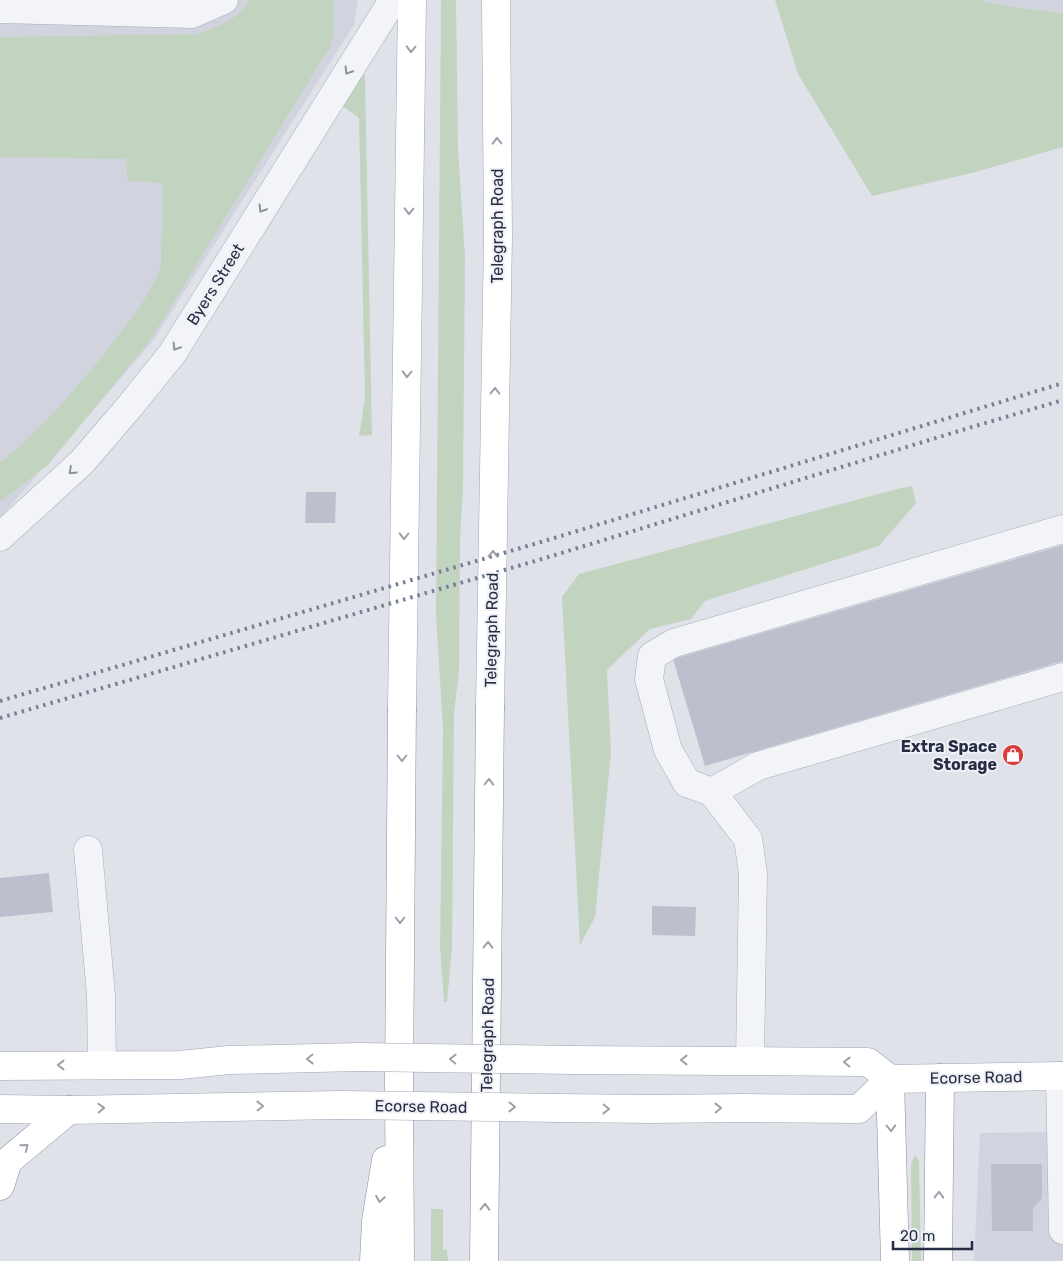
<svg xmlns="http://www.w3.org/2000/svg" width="1063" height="1261" font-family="Rubik,sans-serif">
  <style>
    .built { fill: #d1d4df }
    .green { fill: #c2d4c0 }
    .building { fill: #bcc0cd }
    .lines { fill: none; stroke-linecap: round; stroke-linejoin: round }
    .minor-casing { stroke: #a8acb8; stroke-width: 29 }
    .major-casing { stroke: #9ea4b7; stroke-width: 29 }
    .highway-casing { stroke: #868ca2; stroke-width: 29 }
    .minor { stroke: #f3f4f8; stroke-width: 28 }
    .major { stroke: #fff; stroke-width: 28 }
    .highway { stroke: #fff; stroke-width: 28 }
    .rail { stroke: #787e95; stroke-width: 4; stroke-dasharray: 2.5 5; stroke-linecap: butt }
    .major-bridge-casing { stroke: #9ea4b7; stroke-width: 29; stroke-linecap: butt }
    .major-bridge { stroke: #fff; stroke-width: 28 }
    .oneway { stroke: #9ea0aa }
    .oneway2 { stroke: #8d909e }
    .labels { text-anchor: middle; stroke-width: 4; stroke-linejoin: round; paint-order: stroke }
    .street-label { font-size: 16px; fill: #272d43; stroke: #eff1f7 }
    .poi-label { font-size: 16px; font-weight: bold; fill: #272d43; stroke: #eff1f7; text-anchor: end }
  </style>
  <rect width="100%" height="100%" fill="#e0e2ea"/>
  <path class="built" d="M0 0H358L354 25 153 341 0 518Z
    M980 0H1063V13L1006 6Z
    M1063 1132V1261H974L980 1133Z"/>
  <path class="green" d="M249 0H334V30L331 45 151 339 48 465 0 502V463C11 453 23 443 34 432 66 401 95 366 122 331 135 314 157 284 161 264L163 183 129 181 127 176 126 159 0 157V37L197 34C216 28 240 19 249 0Z
    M441 0H456L458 149 465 257 463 487 460 541 459 672 454 713 452 948 447 1002H444L440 948 443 730 436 615Z
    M775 0H980L1006 6 1063 13V147L972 173 872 196 798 74Z
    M361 73 364 74 365 77 372 435 359 436 365 398 359 118 341 105Z
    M912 486 916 503 879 546 705 601 691 619 650 629 607 670 611 752 595 917 580 945 562 597 579 574 897 489Z
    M916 1156 919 1161 921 1261H912L911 1164 914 1157Z
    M431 1209H443V1250H447L448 1261H431Z"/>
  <path class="building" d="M306 492H336L335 523H305Z
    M1063 545V661L705 766 673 659Z
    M49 873 53 912 0 917V878Z
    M652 906 696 907 695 936 652 935Z
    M991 1164H1042V1198L1033 1208V1231H992Z"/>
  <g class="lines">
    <g class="minor-casing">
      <path id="minor" d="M0 9 192 14 224 0
        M0 537 82 462 130 406 172 354 393 0
        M712 792 758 766 1063 677
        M88 850 101 995 102 1065
        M750 1061 753 873 748 839 712 792 687 783 668 750 649 679 652 656 674 643 1063 529
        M1060 1076 1063 1230"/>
    </g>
    <g class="major-casing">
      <path id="major" d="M490 708 498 236 496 0
        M402 709 412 0
        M572 1060 868 1062 890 1079 1063 1076
        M0 1066 180 1065 229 1060 359 1057
        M559 1108 652 1109 741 1108 859 1109 890 1079
        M0 1109 69 1110 341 1105"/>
    </g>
    <g class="highway-casing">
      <path id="highway" d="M890 1079 895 1261
        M0 1186 8 1161 69 1110
        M374 1261 376 1221 386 1160
        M400 1261 399 1082 402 709
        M484 1261 490 708
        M938 1261 940 1078"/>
    </g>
    <use href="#minor" class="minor"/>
    <use href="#major" class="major"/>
    <use href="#highway" class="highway"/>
    <path class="rail" d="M0 701 541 542 1063 383
      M0 718 542 559 962 430 1063 400"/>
    <g class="major-bridge-casing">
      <path id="major-bridge" d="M359 1057 572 1060
        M341 1105 559 1108"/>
    </g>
    <use href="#major-bridge" class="major-bridge"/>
  </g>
  <defs><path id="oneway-chevron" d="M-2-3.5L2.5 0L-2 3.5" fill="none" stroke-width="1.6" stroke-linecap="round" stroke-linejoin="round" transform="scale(1.25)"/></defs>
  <g class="oneway">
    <use href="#oneway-chevron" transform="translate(411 49) rotate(91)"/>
    <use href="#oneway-chevron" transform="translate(497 141) rotate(-91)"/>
    <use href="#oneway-chevron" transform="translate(409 211) rotate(91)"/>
    <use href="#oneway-chevron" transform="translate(407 374) rotate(91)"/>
    <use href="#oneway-chevron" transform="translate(495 391) rotate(-89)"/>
    <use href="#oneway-chevron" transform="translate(404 536) rotate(91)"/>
    <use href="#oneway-chevron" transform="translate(493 554) rotate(-89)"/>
    <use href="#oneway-chevron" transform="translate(402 758) rotate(90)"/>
    <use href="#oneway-chevron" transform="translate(489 782) rotate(-89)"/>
    <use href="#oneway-chevron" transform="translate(400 920) rotate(90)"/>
    <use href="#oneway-chevron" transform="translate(488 945) rotate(-89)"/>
    <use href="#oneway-chevron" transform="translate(310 1059) rotate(179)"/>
    <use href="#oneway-chevron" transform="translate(453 1059) rotate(-179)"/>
    <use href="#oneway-chevron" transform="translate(684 1060) rotate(-180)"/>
    <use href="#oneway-chevron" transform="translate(847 1062) rotate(-179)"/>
    <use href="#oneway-chevron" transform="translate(61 1065) rotate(180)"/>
    <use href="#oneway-chevron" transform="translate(260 1106) rotate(-1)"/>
    <use href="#oneway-chevron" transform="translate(512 1107) rotate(1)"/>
    <use href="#oneway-chevron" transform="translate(101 1108) rotate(-2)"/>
    <use href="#oneway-chevron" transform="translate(718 1108) rotate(-1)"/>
    <use href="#oneway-chevron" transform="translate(606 1109) rotate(1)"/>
    <use href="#oneway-chevron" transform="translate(891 1128) rotate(88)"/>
    <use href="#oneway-chevron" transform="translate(25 1147) rotate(-40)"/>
    <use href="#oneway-chevron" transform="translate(939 1195) rotate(-89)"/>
    <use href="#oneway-chevron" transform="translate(380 1199) rotate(99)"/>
    <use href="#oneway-chevron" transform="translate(485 1207) rotate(-89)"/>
  </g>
  <g class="oneway2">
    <use href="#oneway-chevron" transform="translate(348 71) rotate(122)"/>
    <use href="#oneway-chevron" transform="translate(262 209) rotate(122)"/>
    <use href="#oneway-chevron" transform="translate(176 347) rotate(122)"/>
    <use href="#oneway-chevron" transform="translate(72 471) rotate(137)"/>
  </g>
  <defs>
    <g id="shop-disc" transform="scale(1.125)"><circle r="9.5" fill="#d93d3b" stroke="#eff1f7"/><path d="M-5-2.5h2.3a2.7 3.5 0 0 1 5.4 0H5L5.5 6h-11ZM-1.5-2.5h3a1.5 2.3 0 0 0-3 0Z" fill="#fff"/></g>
  </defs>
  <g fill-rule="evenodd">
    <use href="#shop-disc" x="1013" y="755"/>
  </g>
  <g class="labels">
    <g class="street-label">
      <text transform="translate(497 226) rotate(-90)" y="6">Telegraph Road</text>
      <text transform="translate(215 284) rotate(-58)" y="6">Byers Street</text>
      <text transform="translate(491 630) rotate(-89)" y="6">Telegraph Road</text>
      <text transform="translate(487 1035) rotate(-89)" y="6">Telegraph Road</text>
      <text transform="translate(976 1077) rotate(-1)" y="6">Ecorse Road</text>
      <text transform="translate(421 1106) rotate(1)" y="6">Ecorse Road</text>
    </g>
    <g class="poi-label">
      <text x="997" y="752">Extra Space<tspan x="997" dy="18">Storage</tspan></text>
    </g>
  </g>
  <path d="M893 1241v8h79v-8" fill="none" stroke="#272d43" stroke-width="2.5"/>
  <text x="900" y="1241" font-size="15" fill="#272d43" stroke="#eff1f7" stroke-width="4" paint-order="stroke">20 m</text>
</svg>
